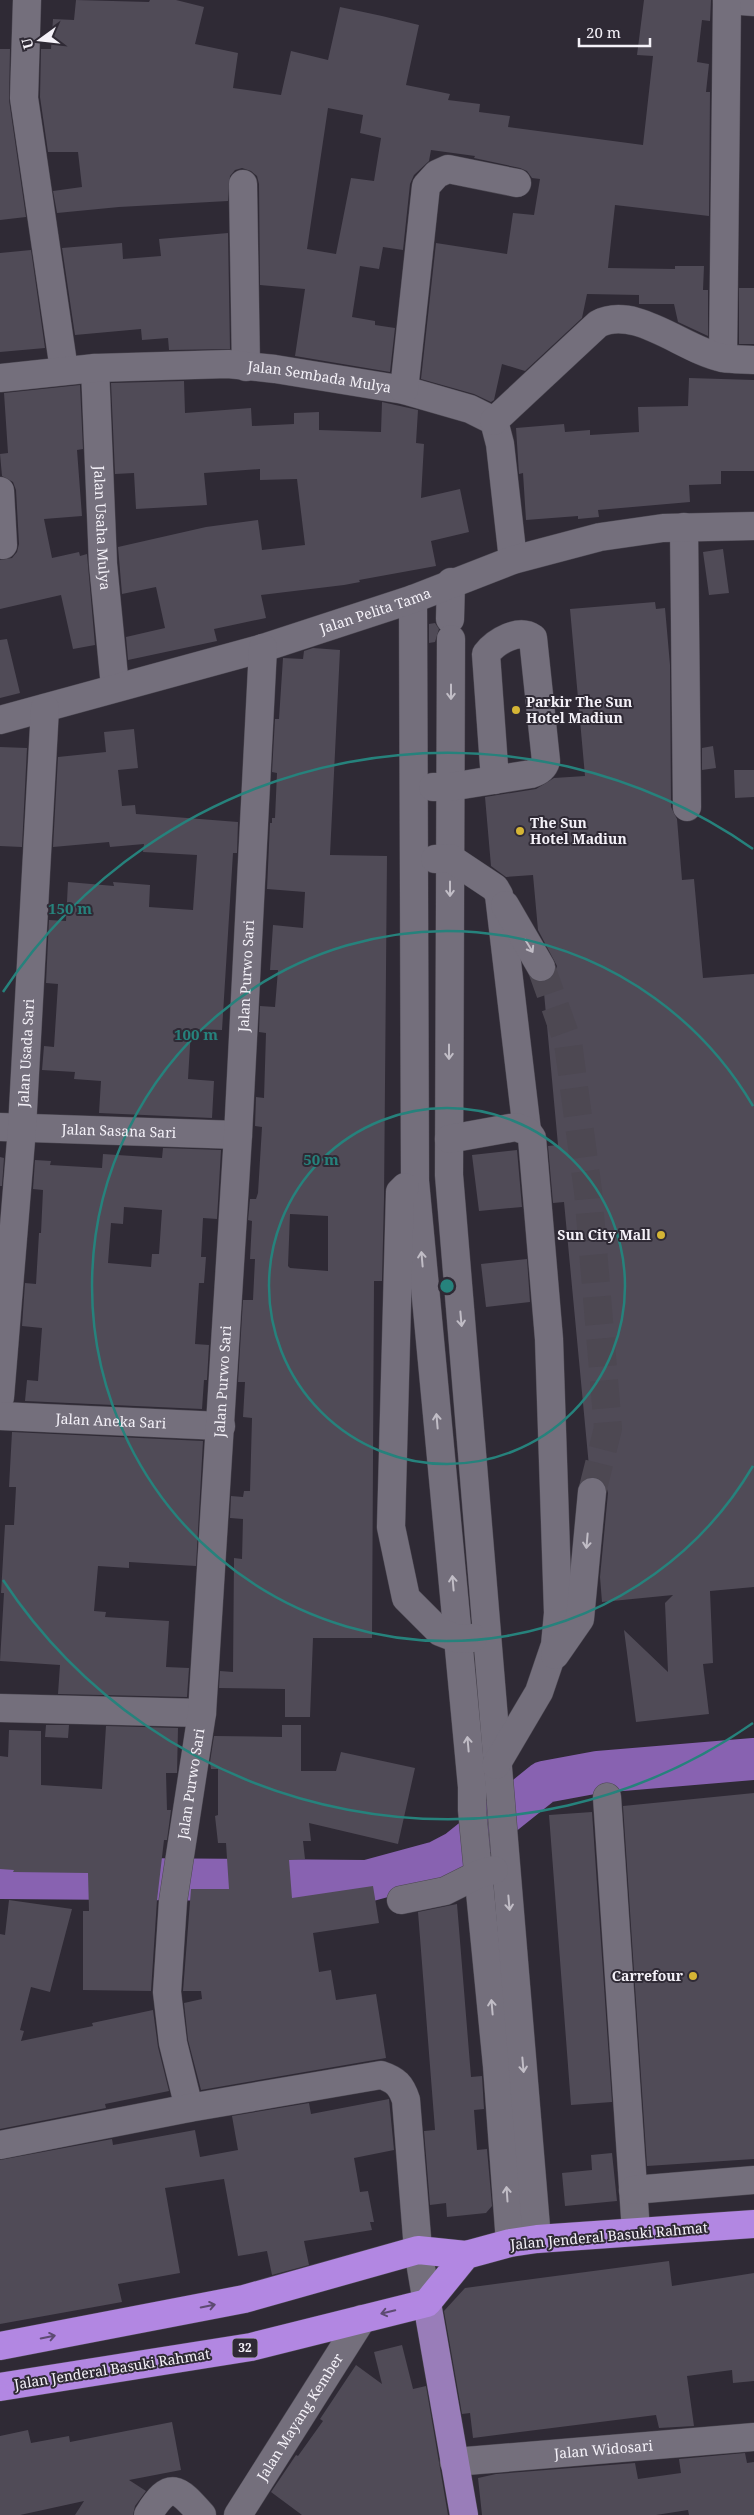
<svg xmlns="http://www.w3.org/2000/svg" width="754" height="2515" font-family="'Noto Serif',serif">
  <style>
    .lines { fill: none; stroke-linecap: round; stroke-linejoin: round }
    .river { stroke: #8862b1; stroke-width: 42 }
    .building { fill: #504b57; fill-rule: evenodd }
    .minor-tunnel { stroke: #4d4852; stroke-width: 28; stroke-dasharray: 28 14; stroke-linecap: butt }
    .minor-casing { stroke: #4c4852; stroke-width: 29 }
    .major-casing { stroke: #4c4852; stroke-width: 29 }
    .highway-casing { stroke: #4c4852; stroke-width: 29 }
    .minor { stroke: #746f7c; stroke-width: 28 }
    .major { stroke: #997db9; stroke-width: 28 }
    .highway { stroke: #b287e2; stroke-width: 28 }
    .oneway { stroke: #c1bdc6 }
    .oneway2 { stroke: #5d4b72 }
    .ring { fill: none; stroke: #26827c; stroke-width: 2.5 }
    .poi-dot { fill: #d5b535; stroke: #2f2a35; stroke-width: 2 }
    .labels { text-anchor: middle; stroke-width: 4; stroke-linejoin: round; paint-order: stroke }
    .shield { fill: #2f2a35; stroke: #b9b5be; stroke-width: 1 }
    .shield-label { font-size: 12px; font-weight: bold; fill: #f4f1f8 }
    .street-label { font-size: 14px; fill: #f4f1f8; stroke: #2f2a35 }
    .poi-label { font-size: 14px; font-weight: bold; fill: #f4f1f8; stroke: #2f2a35; text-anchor: start }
    .centre { fill: #26827c; stroke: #2f2a35; stroke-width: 2.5 }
    .ring-label { font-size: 15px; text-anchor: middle; font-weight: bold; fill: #26827c; stroke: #2f2a35; stroke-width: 4; stroke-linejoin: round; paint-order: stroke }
  </style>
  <rect width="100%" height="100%" fill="#2f2a35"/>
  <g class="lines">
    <path class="river" d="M0 1878 367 1881 437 1862 458 1851 544 1782 598 1772 754 1759"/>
  </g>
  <path class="building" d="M76 0 149 2 150 0H176L204 7 195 44 238 53 233 88 281 95 291 51 328 60 340 7 382 16 419 25 406 85 450 94 448 100 480 104 479 112 510 116 508 127 643 145 653 56 637 55 644 0H711L710 21 702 20 697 62 709 64 706 92H710L709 216 615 205 608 268 675 269V266H704L703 290H708V336L678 322 674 304H639V295L587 294 582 318 525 371 502 364 494 400 491 402 474 394 421 379 436 243 507 254 513 213 534 215 540 179 532 178 527 171 520 168 474 158 475 156 431 150 429 161 414 175 410 184 403 250 383 247 379 269 360 266 352 317 375 321V325L395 328 390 372 295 356 305 289 260 285 259 184 257 176 251 171 242 168 235 170 230 176 228 201 119 207 57 213 53 191 82 187 78 152H48L40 97 41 49H51L53 19 74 20ZM328 108 363 115 360 133 381 138 374 181 351 178 336 254 307 249Z
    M0 49H10L9 100 26 217 0 220Z
    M228 233 230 349 169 350 168 338 142 340 141 329 75 335 62 248 122 243 123 259 161 256 159 239Z
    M31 250 45 348 0 352V253Z
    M739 288H754V344H739Z
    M689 378 754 380V471H721V484L689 485 690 502 598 510 599 517 578 519V516L526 520 523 473 519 474 516 428 564 424 565 432 590 430V435L639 432 638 407 688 406Z
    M184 381 185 413 251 408 252 426 294 424V413L319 412V430L381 432 382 402 418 410 416 443 424 444 421 498 460 489 469 532 431 541 436 566 359 580 360 582 344 585 261 595 266 618 214 629 217 641 128 660 126 637 165 628 156 587 122 594 118 547 206 527 258 520 262 550 305 545 297 479 260 480V469L204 473 207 505 136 509 134 473 115 474 111 383Z
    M80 385 83 449 77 450 82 516 44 519 52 558 79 552 80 556 87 554 95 645 73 649 61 595 0 609V560L12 558 17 552 19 544 16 490 13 482 2 476 0 454 8 453 4 393Z
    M723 549 729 593 709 595 703 552Z
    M655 602 656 609 665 608 670 665 671 807 677 819 682 880 694 879 703 978 754 974V1587L710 1591 713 1663 703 1664 709 1714 636 1722 624 1630 668 1672 665 1603 673 1595 602 1602 600 1577 608 1493 606 1485 601 1480 590 1477 564 1202 553 1203 548 1146 558 1145 543 982 554 975 557 966 538 930 533 875 506 877 491 866 485 797 536 789 554 778 585 776 570 609Z
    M435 623 439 629 435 642 429 643V624Z
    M7 639 20 693 0 698V640Z
    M313 648 340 650 330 855 387 856 384 1199 382 1281H374L372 1638H313L310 1717H285V1689L219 1688 220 1671 233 1672 234 1558 242 1559 243 1519 230 1518 231 1496 243 1497 244 1491H250L252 1418 243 1417 245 1382H238L243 1300H253L255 1259H250L252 1221 248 1220 250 1199H256L258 1193 262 1127 255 1126 256 1097 264 1098 266 1033 259 1032 260 1006 275 1007 278 970H270L273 925 303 928 305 892 267 889 270 823H272V818H275L277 773 272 772 275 719H279L283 658 303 659 304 651ZM290 1214 328 1216V1271L290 1268 288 1266Z
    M134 729 138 768 118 770 122 806 135 805 136 814 238 822 237 853H233L222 1030 191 1029 188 1079 214 1081 212 1118 99 1113 101 1081 74 1079 75 1072 42 1070 44 1046 54 1047 58 984 46 983 49 920 66 921 68 882 114 886 113 882 150 885 149 907 193 910 197 855 143 852 144 844 110 847 109 842 53 847 58 757 106 752 104 732Z
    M713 746 716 768 702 770V748Z
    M0 747 27 748 22 847 0 846Z
    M734 770H754V797L735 798Z
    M163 1148 221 1150 217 1219 203 1218 201 1257H206L204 1283H199L195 1344 209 1345 207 1380H204L202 1409 25 1401 27 1380 38 1381 42 1328 22 1326 25 1283 36 1284 39 1233H41L43 1190 33 1189 35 1160 51 1161 50 1165 102 1168 103 1154 162 1158ZM124 1207 162 1210 159 1254H152L151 1267 108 1263 111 1223 123 1224Z
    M517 1150 522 1207 479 1211 472 1155Z
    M0 1157 4 1158 2 1186H0Z
    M527 1259 530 1302 486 1307 481 1264Z
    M12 1432 203 1441 196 1566 129 1562V1568L98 1566 94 1611 106 1612 105 1617 169 1621 166 1667 189 1668 187 1697 58 1694 60 1665 0 1661 4 1593H1L5 1525H14L16 1487H9Z
    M46 1725H69L68 1738 45 1737Z
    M282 1725H301V1771H336L341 1752 415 1768 398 1844 309 1823 311 1841H303L305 1859 289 1860 292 1898 373 1886 379 1923 313 1933 319 1972 331 1970 336 2000 376 1994 386 2058 201 2090 188 2040 184 2003 202 1999 201 1991H183L191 1889H229L226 1843H218L215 1816 218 1815V1769H211L210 1762 214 1736 282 1737Z
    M106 1726 178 1728 177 1773H166L167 1810H171L167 1840H164L157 1900 151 1991 83 1990V1911H89L88 1873 13 1872 14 1870 0 1869V1756L8 1757 9 1730 41 1731V1785L102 1789Z
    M754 1793V2159L647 2166 623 1806Z
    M592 1812 612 2102 571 2105 549 1815Z
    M9 1900 72 1909 50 1992 31 1987 20 2030 24 2031 21 2041 93 2026 92 2023 153 2010 158 2047 169 2091 105 2104 106 2108 0 2129V1934L5 1935Z
    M457 1904 471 2077 482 2076 484 2109 474 2110 477 2150 487 2149 492 2206 486 2213 447 2217 446 2203 430 2205 424 2131 435 2130 418 1912Z
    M389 2099 394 2150 354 2158 360 2192 368 2191 374 2222H370L372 2230 304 2241 309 2265 272 2275 267 2251 238 2256 224 2179 165 2188 180 2273 118 2284 122 2302 0 2324V2160L112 2139 113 2145 195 2130 200 2157 238 2150 232 2116 309 2103 311 2114Z
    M612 2153 617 2201 565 2206 562 2173 592 2170 591 2155Z
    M669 2261 672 2286 754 2273V2381L733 2383 732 2370 687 2376 694 2426 659 2428 656 2415 473 2438 470 2413 462 2414 444 2311 465 2288Z
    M402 2345 413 2389 426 2386 448 2515H302L271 2492 296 2455 298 2456 323 2421 320 2419 356 2365 382 2384 374 2352Z
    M172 2422 181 2470 129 2480 146 2491 135 2506 133 2515H75L84 2501 20 2515H0V2436L28 2430 31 2443 69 2436 70 2442Z
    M745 2453 747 2463 754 2462V2515H689L688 2510 656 2515H482L478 2478 496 2474 635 2463 638 2479 681 2473 679 2459Z"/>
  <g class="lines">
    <path class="minor-tunnel" d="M541 967 568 1043 588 1191 608 1428 592 1492"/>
    <g class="minor-casing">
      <g id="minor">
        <path d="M27 0 24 98 64 370"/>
        <path d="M727 0 754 2"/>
        <path d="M243 184 246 367"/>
        <path d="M723 358 727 0"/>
        <path id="s1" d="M95 368 103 564 115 687"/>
        <path id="s2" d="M0 378 95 368 228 364 275 369 404 390 470 409 494 421 500 444 513 560"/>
        <path d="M404 390 426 186 437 174 448 169 517 183"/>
        <path d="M494 421 598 324C635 304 685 351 723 358 733 360 744 359 754 360"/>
        <path d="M0 491 3 545"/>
        <path d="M684 527 687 807"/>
        <path d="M413 599 415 1181 472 1787V1810L497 2066 510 2243"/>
        <path d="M450 619 451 582"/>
        <path d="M451 639 449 1175 537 2239"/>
        <path id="s3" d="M0 720 263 648 413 599 513 560 600 537 663 528 754 526"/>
        <path d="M433 787H450L531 774C538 772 544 768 546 761L533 638C519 628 496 641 486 654L495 780"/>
        <path d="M435 859 450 858 495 888 499 895 527 1131"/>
        <path d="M505 905 541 967"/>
        <path id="s4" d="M0 1127 238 1135"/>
        <path d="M449 1139 516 1127 527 1131 532 1138 549 1339 558 1613 555 1645 539 1692 496 1765"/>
        <path d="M405 1187 400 1192 391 1527 406 1598 440 1632 458 1639 473 1638"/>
        <path id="s5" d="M0 1397 22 1128 45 708"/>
        <path id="s6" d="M0 1416 221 1426"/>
        <path d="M555 1655 580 1619 592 1492"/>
        <path d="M0 1708 202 1713"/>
        <path d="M607 1797 636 2232"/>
        <path d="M401 1900 445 1891 479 1874 494 1870"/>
        <path id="s7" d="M189 2108 173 2043 167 1992 173 1901 202 1713 238 1135 263 648"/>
        <path d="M0 2145 189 2108 381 2075C396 2080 401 2085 406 2100L418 2250 427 2303"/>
        <path d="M633 2190 754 2180"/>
        <path id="s8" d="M454 2462 754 2437"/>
        <path d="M148 2515C170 2479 178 2488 202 2515"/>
        <path id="s9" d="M238 2515 362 2319"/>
      </g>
    </g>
    <g class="major-casing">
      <path id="major" d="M427 2303 464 2515"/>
    </g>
    <g class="highway-casing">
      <path id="highway" d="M0 2346 244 2299 418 2250 466 2255 510 2243 537 2239 754 2224
        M0 2387 251 2347 427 2303 466 2255"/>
    </g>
    <use href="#minor" class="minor"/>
    <use href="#major" class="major"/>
    <use href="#highway" class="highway"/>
  </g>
  <defs><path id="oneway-shaft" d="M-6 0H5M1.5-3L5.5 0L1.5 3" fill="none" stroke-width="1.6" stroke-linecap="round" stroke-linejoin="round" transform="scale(1.25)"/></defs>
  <g class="oneway">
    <use href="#oneway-shaft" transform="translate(451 692) rotate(90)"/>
    <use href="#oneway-shaft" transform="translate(450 889) rotate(90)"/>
    <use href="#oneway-shaft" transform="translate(529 946) rotate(59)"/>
    <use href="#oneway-shaft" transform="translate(449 1052) rotate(90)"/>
    <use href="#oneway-shaft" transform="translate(422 1259) rotate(-95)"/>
    <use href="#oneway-shaft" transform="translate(461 1319) rotate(85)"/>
    <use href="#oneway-shaft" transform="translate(437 1421) rotate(-95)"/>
    <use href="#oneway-shaft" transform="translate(587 1541) rotate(95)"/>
    <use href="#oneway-shaft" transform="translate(453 1583) rotate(-95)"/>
    <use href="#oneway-shaft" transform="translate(468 1744) rotate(-95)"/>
    <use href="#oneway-shaft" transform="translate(509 1903) rotate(85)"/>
    <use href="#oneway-shaft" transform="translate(492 2007) rotate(-95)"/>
    <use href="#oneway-shaft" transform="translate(523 2065) rotate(85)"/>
    <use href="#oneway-shaft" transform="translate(507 2194) rotate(-94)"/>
  </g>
  <g class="oneway2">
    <use href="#oneway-shaft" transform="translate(208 2306) rotate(-11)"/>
    <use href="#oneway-shaft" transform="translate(388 2312) rotate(166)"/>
    <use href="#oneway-shaft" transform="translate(48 2337) rotate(-11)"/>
  </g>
  <g class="ring">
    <circle cx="447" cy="1286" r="178"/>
    <path d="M753 1466A355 355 0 1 1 753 1106"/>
    <path d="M753 1723A533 533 0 0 1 3 1580M3 992A533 533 0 0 1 753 849"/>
  </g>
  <g class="poi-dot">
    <circle cx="516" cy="710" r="5"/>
    <circle cx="520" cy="831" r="5"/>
    <circle cx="661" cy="1235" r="5"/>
    <circle cx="693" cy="1976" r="5"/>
  </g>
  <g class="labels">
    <rect class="shield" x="232.5" y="2338.5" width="25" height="19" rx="4"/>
    <g class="shield-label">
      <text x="245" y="2352">32</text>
    </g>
    <g class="street-label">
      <text dy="5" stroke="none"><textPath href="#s2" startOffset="321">Jalan Sembada Mulya</textPath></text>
      <text dy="5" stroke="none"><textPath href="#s1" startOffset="160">Jalan Usaha Mulya</textPath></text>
      <text dy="5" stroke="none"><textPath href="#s3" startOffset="391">Jalan Pelita Tama</textPath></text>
      <text dy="5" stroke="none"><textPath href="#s7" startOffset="1138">Jalan Purwo Sari</textPath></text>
      <text dy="5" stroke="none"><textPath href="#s5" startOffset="345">Jalan Usada Sari</textPath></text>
      <text dy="5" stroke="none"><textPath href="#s4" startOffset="119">Jalan Sasana Sari</textPath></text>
      <text dy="5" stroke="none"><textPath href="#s7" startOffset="732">Jalan Purwo Sari</textPath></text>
      <text dy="5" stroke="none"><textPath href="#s6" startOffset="111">Jalan Aneka Sari</textPath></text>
      <text dy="5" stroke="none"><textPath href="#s7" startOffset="328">Jalan Purwo Sari</textPath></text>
      <text transform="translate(609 2236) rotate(-5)" y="5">Jalan Jenderal Basuki Rahmat</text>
      <text transform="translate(112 2369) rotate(-9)" y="5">Jalan Jenderal Basuki Rahmat</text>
      <text dy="5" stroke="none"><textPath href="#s9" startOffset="116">Jalan Mayang Kember</textPath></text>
      <text dy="5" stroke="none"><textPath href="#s8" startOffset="150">Jalan Widosari</textPath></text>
    </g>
    <g class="poi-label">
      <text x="526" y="707">Parkir The Sun<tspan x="526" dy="16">Hotel Madiun</tspan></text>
      <text x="530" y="828">The Sun<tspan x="530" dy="16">Hotel Madiun</tspan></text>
      <text x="651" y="1240" text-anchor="end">Sun City Mall</text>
      <text x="683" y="1981" text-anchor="end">Carrefour</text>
    </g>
  </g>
  <circle cx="447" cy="1286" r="8" class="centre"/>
  <g class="ring-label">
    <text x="70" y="914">150 m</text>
    <text x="196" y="1040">100 m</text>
    <text x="321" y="1165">50 m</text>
  </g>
  <g transform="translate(40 40) rotate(255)" stroke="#2f2a35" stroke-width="4" paint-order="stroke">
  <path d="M0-4L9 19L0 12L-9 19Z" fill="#f4f1f8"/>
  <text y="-8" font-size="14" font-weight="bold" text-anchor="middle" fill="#f4f1f8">U</text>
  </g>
  <path d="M579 38v8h71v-8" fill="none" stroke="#f4f1f8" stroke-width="2.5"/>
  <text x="586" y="38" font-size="15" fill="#f4f1f8" stroke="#2f2a35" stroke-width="4" paint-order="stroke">20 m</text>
</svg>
